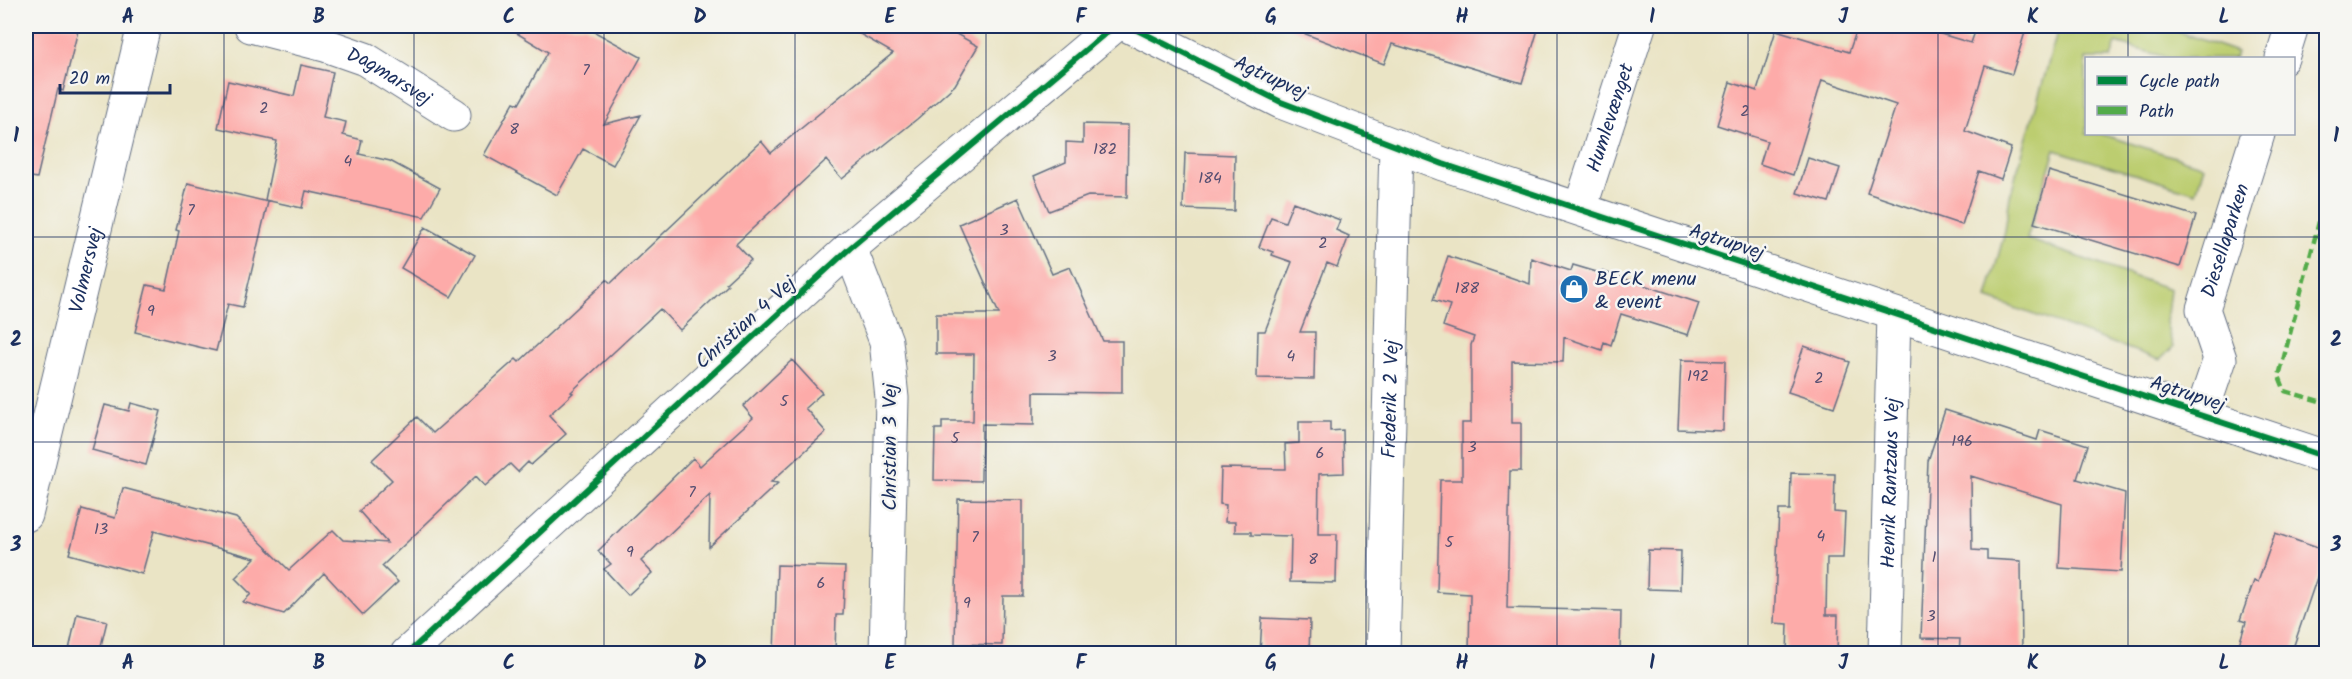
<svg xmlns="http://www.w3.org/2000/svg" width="2352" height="679" font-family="Kalam,sans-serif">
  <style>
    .green { fill: #bccd70; stroke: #6c7e67; stroke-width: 1.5 }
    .building { fill: #fdaba9 }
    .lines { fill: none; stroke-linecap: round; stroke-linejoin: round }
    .minor-casing { stroke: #636e82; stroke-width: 35 }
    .tertiary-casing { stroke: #636e82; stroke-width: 35 }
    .minor { stroke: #fff; stroke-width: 33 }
    .tertiary { stroke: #fff; stroke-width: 33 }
    .quiet { stroke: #52ab49; stroke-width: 4.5; stroke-dasharray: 9 4.5; stroke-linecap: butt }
    .cycleway-casing { stroke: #f6f6f2; stroke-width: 10 }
    .cycleway { stroke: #00873e; stroke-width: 6 }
    .grid { fill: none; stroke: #1b2f5e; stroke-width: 1.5; stroke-opacity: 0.55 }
    .labels { text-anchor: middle; stroke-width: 5; stroke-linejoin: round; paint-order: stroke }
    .number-label { font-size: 16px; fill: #544e71 }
    .street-label { font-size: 20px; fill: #1b2f5e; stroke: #f6f6f2 }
    .poi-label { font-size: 20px; fill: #1b2f5e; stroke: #f6f6f2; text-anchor: start }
    .neatline { fill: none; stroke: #1b2f5e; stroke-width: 2 }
    .grid-label { font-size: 20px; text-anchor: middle; font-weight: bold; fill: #1b2f5e }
  </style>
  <rect width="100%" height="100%" fill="#f6f6f2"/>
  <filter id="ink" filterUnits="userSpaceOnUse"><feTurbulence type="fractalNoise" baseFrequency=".0167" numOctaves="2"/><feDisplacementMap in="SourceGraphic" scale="12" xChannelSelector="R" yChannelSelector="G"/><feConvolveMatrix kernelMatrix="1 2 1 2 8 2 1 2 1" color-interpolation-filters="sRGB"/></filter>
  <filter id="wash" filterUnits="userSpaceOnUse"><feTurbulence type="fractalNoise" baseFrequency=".008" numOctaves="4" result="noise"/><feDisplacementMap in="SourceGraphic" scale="24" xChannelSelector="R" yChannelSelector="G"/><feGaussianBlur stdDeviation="1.35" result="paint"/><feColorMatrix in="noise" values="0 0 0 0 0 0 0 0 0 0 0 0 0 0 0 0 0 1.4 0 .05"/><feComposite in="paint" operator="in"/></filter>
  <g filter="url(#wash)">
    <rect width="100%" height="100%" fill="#eae4c5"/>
    <path class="green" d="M2059 26H2162L2237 52 2235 58H2169L2116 43 2111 58H2086V134H2101L2204 166 2196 193 2055 150 2027 239 2170 289 2166 323 2173 347 2160 360 1987 298 2005 231 2010 196Z"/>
    <g id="blocks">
      <path class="building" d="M26 26H79L63 91 58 89 37 178 26 176Z
        M505 26H584L641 57 604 124 641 115 613 165 583 149 557 195 484 155 514 102 519 104 548 52Z
        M846 26H942L978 46 955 85 917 119 842 179 826 160 736 244 751 260 726 283 728 285 680 330 660 309 571 392 573 393 549 415 566 434 531 465 528 462 518 472 510 464 485 486 476 476 382 566 398 582 363 615 324 573 284 614 243 602 251 594 235 578 255 558 154 531 142 574 69 554 82 509 115 518 123 488 236 518 289 570 333 530 343 540 387 543 359 511 392 480 372 460 417 417 433 433 516 359 519 362 607 280 611 283 761 141 771 153 893 53Z
        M1290 26H1539L1522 83 1392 44 1384 64 1290 28Z
        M1858 26H1914L1971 43 1977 26H2027L2012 74 1985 66 1965 131 2011 148 2001 179 1979 171 1962 225 1867 193 1896 105 1822 80 1793 175 1760 164 1767 141 1717 125 1730 82 1757 91 1776 30 1849 52Z
        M301 65 333 72 323 117 346 122 343 135 362 140 359 154 390 161 440 188 424 217 306 191 302 208 265 200 277 141 218 128 228 81 294 96Z
        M1083 124 1128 125 1127 197 1088 196 1049 211 1034 176 1066 162V142L1083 143Z
        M1185 153 1235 155 1234 211 1183 209Z
        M1808 158 1840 168 1829 202 1797 193Z
        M2049 171 2196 216 2180 267 2034 223Z
        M188 183 268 202 243 307 228 304 216 351 135 332 147 285 166 289 179 231 176 230Z
        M1018 198 1052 274 1070 267 1103 341H1122V393L1034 392V425L982 424 981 481 934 480 935 429H942V421H973L974 354H936V314H999L959 224Z
        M1293 202 1340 220 1336 230 1349 236 1337 267 1327 263 1300 332H1315L1314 379 1257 378 1258 331H1265L1292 262 1272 255 1273 252 1259 247 1271 217 1285 222Z
        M425 227 475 255 451 297 401 268Z
        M1448 256 1530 284 1531 258 1571 271 1573 265 1600 273 1601 271 1699 303 1688 335 1621 314 1611 345 1604 342 1602 350 1564 337 1563 362 1512 361V423H1521V471H1510L1507 608 1621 611 1620 654H1469L1470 594 1437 592 1440 480H1462V423H1471V345L1474 337 1443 326 1450 305 1433 300Z
        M1804 346 1850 362 1834 407 1788 392Z
        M792 360 822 393 805 408 826 432 771 482 778 483 709 547 710 495 641 561 652 573 628 595 604 569 611 564 598 551 693 458 700 466 753 418 743 406Z
        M1681 360 1725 361 1723 431 1678 429Z
        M131 403 161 411 146 465 92 450 105 405 129 411Z
        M1945 410 2037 440 2040 430 2088 445 2077 479 2125 493 2121 572 2059 568 2062 504 1971 476 1972 550 1987 551V559L2021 561 2022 654H1959L1960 639 1921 638 1928 461Z
        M1299 422H1330V431L1343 430 1344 473 1319 474 1318 534H1337L1336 583 1290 582 1291 536 1251 535V532H1235V522H1225L1226 505 1220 504 1221 468 1286 469 1285 444 1299 443Z
        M1791 473 1835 474 1834 512 1845 513 1843 558H1827L1826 615H1838L1837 654H1787L1788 624 1774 623 1779 510H1790Z
        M958 499 1023 500V596H1003L1002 645 955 644Z
        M2275 533 2326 551 2291 654H2236L2246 622 2240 620 2254 581 2258 582Z
        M1648 550 1681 551 1680 590 1647 589Z
        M777 565 845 567 843 615H836L835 654H774Z
        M77 614 107 621 99 654H68Z
        M1262 618 1310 620 1309 654H1260Z"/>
    </g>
  </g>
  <g filter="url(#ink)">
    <use href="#blocks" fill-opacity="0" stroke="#636e82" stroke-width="1.5"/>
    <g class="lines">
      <g class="minor-casing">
        <g id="minor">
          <path id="s1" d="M251 26 325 45 365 59 454 115"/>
          <path d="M2282 58 2292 26"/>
          <path id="s2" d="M1580 209 1639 26"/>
          <path d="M850 248 886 341 892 398 886 654"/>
          <path id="s3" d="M2201 415 2220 359 2203 309 2258 134"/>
          <path id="s4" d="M26 515 144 26"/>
          <path d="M407 654 850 248 1114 26"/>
          <path id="s5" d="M1383 654 1396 146"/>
          <path id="s6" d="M1885 654 1894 314"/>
        </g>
      </g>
      <g class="tertiary-casing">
        <path id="tertiary" d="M1129 26 1281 102 1443 164 2326 457"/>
      </g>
      <use href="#minor" class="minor"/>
      <use href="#tertiary" class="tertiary"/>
      <path class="quiet" d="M2326 195 2279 376 2285 391 2326 403"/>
      <g class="cycleway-casing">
        <path id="cycleway" d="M1129 26 1281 102 1443 164 2326 457
          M407 654 850 248 1114 26"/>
      </g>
      <use href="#cycleway" class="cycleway"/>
    </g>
  </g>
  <path class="grid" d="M224 26V654M414 26V654M604 26V654M795 26V654M986 26V654M1176 26V654M1366 26V654M1557 26V654M1748 26V654M1938 26V654M2128 26V58M2128 134V654M26 237H2326M26 442H2326"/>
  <defs>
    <g id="shop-disc" transform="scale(1.5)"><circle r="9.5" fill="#1f6fb2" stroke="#f6f6f2"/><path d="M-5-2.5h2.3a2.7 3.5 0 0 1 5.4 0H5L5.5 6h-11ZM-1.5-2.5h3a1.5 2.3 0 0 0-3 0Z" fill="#fff"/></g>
  </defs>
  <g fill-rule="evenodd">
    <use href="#shop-disc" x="1574" y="289"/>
  </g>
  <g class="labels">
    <g class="number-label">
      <text x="586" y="75">7</text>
      <text x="264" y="113">2</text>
      <text x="1745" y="116">2</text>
      <text x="514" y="134">8</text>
      <text x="1105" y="154">182</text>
      <text x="348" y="166">4</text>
      <text x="1210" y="183">184</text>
      <text x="191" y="215">7</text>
      <text x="1004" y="235">3</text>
      <text x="1323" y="248">2</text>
      <text x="1467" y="293">188</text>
      <text x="151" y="316">9</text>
      <text x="1052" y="361">3</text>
      <text x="1291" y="361">4</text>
      <text x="1698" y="381">192</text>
      <text x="1819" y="383">2</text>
      <text x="784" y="406">5</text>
      <text x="955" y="443">5</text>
      <text x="1962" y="446">196</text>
      <text x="1472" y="452">3</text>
      <text x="1320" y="458">6</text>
      <text x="692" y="497">7</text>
      <text x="101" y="534">13</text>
      <text x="1821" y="541">4</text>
      <text x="975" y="542">7</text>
      <text x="1449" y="547">5</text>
      <text x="630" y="557">9</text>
      <text x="1934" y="562">1</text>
      <text x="1313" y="564">8</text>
      <text x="821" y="588">6</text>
      <text x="967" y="608">9</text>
      <text x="1931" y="621">3</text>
    </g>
    <g class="street-label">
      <text transform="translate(1271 77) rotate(25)" y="7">Agtrupvej</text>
      <text dy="7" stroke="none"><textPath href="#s1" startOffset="148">Dagmarsvej</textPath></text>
      <text dy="7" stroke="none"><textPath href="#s2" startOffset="96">Humlevænget</textPath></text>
      <text dy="7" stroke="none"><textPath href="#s3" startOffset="184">Diesellaparken</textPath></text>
      <text transform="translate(1727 241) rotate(18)" y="7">Agtrupvej</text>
      <text dy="7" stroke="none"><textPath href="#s4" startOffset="252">Volmersvej</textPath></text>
      <text transform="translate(745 322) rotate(-42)" y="7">Christian 4 Vej</text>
      <text transform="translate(2188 393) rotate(18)" y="7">Agtrupvej</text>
      <text dy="7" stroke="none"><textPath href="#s5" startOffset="255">Frederik 2 Vej</textPath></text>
      <text transform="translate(889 447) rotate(-90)" y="7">Christian 3 Vej</text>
      <text dy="7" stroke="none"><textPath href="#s6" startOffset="171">Henrik Rantzaus Vej</textPath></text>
    </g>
    <g class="poi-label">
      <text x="1595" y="285">BECK menu<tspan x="1595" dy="23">&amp; event</tspan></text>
    </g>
  </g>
  <rect width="2352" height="679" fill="none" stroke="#f6f6f2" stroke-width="66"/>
  <rect x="2085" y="57" width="210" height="78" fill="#f6f6f2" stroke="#9ea6b7" stroke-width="1.5"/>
  <rect x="2097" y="76" width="30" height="9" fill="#00873e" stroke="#9ea6b7" stroke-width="1.5"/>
  <text x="2139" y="87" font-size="18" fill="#1b2f5e">Cycle path</text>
  <rect x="2097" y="106" width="30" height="9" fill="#52ab49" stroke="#9ea6b7" stroke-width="1.5"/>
  <text x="2139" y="117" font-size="18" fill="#1b2f5e">Path</text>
  <path d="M60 84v9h110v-9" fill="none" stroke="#1b2f5e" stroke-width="3"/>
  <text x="69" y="84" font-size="18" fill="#1b2f5e" stroke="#f6f6f2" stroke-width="4.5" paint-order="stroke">20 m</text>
  <rect x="33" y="33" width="2286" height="613" class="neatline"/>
  <g class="grid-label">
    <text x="128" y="23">A</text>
    <text x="319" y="23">B</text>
    <text x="509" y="23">C</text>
    <text x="700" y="23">D</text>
    <text x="890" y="23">E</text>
    <text x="1081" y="23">F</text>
    <text x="1271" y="23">G</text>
    <text x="1462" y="23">H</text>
    <text x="1652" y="23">I</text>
    <text x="1843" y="23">J</text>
    <text x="2033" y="23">K</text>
    <text x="2224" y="23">L</text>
    <text x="16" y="142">1</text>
    <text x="2336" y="142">1</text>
    <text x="16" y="346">2</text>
    <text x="2336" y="346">2</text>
    <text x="16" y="551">3</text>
    <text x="2336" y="551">3</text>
    <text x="128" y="669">A</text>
    <text x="319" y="669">B</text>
    <text x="509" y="669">C</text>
    <text x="700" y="669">D</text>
    <text x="890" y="669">E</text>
    <text x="1081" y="669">F</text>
    <text x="1271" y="669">G</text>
    <text x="1462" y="669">H</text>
    <text x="1652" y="669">I</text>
    <text x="1843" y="669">J</text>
    <text x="2033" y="669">K</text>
    <text x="2224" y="669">L</text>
  </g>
</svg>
